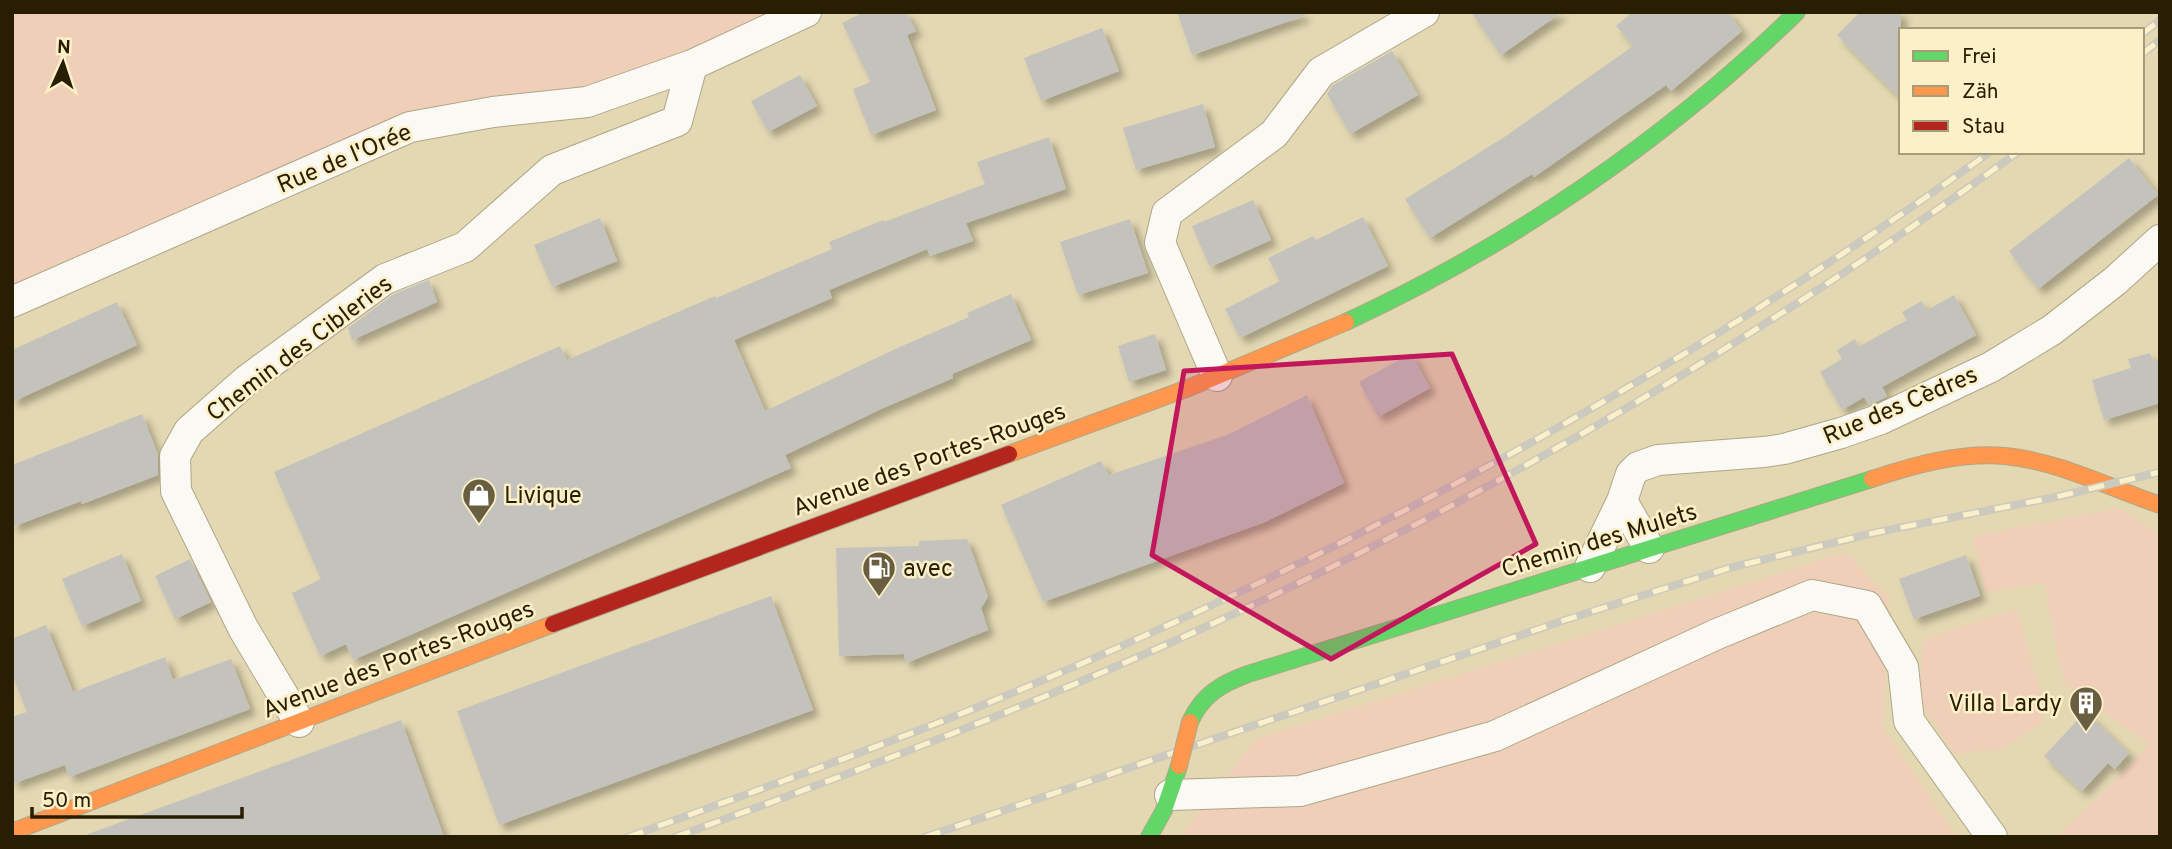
<svg xmlns="http://www.w3.org/2000/svg" width="2172" height="849" font-family="Overpass,sans-serif">
  <style>
    .green { fill: #f0cfb8 }
    .building { fill: #c4c2bc; filter: url(#shadow) }
    .lines { fill: none; stroke-linecap: round; stroke-linejoin: round }
    .street-casing { stroke: #afa689; stroke-width: 32 }
    .fast-casing { stroke: #afa689; stroke-width: 18 }
    .slow-casing { stroke: #afa689; stroke-width: 18 }
    .jam-casing { stroke: #afa689; stroke-width: 18 }
    .street { stroke: #fbf9f3; stroke-width: 30 }
    .fast { stroke: #63d668; stroke-width: 16 }
    .slow { stroke: #ff974d; stroke-width: 16 }
    .jam { stroke: #b3261e; stroke-width: 16 }
    .rail-casing { stroke: #ccc9be; stroke-width: 8 }
    .rail { stroke: #fcf0c8; stroke-width: 5; stroke-dasharray: 16; stroke-linecap: butt }
    .slow-bridge-casing { stroke: #afa689; stroke-width: 18; stroke-linecap: butt }
    .slow-bridge { stroke: #ff974d; stroke-width: 16 }
    .marked { fill: #c2185b; fill-opacity: 0.2; stroke: #c2185b; stroke-width: 5; stroke-linejoin: round }
    .labels { text-anchor: middle; stroke-width: 5; stroke-linejoin: round; paint-order: stroke }
    .street-label { font-size: 24px; fill: #271e03; stroke: #fcf0c8 }
    .poi-label { font-size: 24px; fill: #271e03; stroke: #fcf0c8; text-anchor: start }
  </style>
  <defs>
    <filter id="shadow"><feDropShadow dx="6" dy="6" stdDeviation="3.5" flood-color="#0004"/></filter>
  </defs>
  <rect width="100%" height="100%" fill="#e3d8b2"/>
  <path class="green" d="M12 12H806L693 65 410 127 12 302Z
    M2120 508 2160 536V837H2056L2107 789 2149 744 2064 684 2044 583 1986 592 1972 536Z
    M1846 552 1889 598 1883 728 1957 837H1180L1256 739Z
    M2017 609 2044 705 2043 723 2002 749 1954 754 1918 698 1924 638Z"/>
  <path class="building" d="M864 12H906L916 31 907 35 936 110 871 135 853 89 871 82 842 23Z
    M1177 12H1303L1304 16 1192 55Z
    M1471 12H1562L1501 55Z
    M1632 12H1728L1742 31 1671 91 1666 85 1534 177 1532 174 1430 238 1405 199 1506 136 1633 46 1616 26Z
    M1860 12H1901V99L1837 35Z
    M1102 28 1119 71 1041 101 1024 58Z
    M1392 51 1418 95 1350 134 1327 94 1333 85Z
    M800 75 817 106 768 132 751 101Z
    M1203 104 1215 147 1136 170 1123 128Z
    M1049 137 1066 189 966 223 973 241 930 256 927 249 829 290 832 298 734 340 765 411 895 349 969 317 967 313 1011 294 1031 340 952 374 953 378 881 409 785 455 791 468 353 660 346 644 320 656 292 593 321 579 274 472 560 346 567 360 715 296 716 298 832 249 829 242 883 220 884 222 985 184 977 162Z
    M2129 158 2158 195 2038 289 2009 251Z
    M1253 200 1271 240 1210 267 1192 226Z
    M1363 217 1388 266 1240 338 1225 309 1280 281 1268 258 1313 236 1316 240Z
    M600 218 617 261 552 287 534 245Z
    M1130 219 1148 273 1078 295 1060 242Z
    M429 280 437 302 352 340 348 328 394 294Z
    M1954 295 1976 335 1882 387 1887 396 1884 398 1869 405 1864 397 1842 410 1820 372 1842 359 1837 350 1855 339 1859 347 1883 333 1907 320 1902 312 1922 301 1927 310Z
    M117 302 137 345 12 402V350Z
    M1155 334 1166 370 1129 382 1118 346Z
    M1411 353 1430 388 1378 417 1359 382Z
    M2150 353 2153 361 2160 359V403L2104 420 2092 380 2131 368 2128 359Z
    M1307 395 1344 483 1265 522 1043 602 1001 505 1101 461 1109 475 1227 435Z
    M142 414 158 455V475L82 504 81 501 12 527V465Z
    M967 539 988 597 981 608 988 630 906 663 904 654 839 656 836 548 919 546V541Z
    M122 554 141 601 82 626 62 579Z
    M1966 555 1980 596 1914 619 1899 579Z
    M190 559 211 602 175 619 155 576Z
    M771 596 813 710 499 825 457 711Z
    M46 625 73 692 165 657 173 680 231 659 250 709 69 777 65 765 12 784V717L27 712 12 674V639Z
    M2085 712 2129 753 2115 769 2108 763 2082 791 2044 756Z
    M401 720 444 837H88V834Z"/>
  <g class="lines">
    <g class="street-casing">
      <path id="street" d="M12 302 410 127 493 112 587 102 692 65 806 12
        M1217 376 1160 243 1167 213 1274 134 1321 72 1424 12
        M1622 501 1649 548
        M1590 567 1622 501 1631 474 1638 467 1658 460 1764 452 1784 449 1841 433 1881 419 1991 367 2052 330 2115 281 2160 240
        M299 722 243 628 176 491 175 456 189 431 247 380 385 279 465 247 552 170 677 121 692 65
        M1170 795 1300 791 1495 736 1717 634 1812 595 1867 606 1903 667 1909 721 1992 837"/>
    </g>
    <g class="fast-casing">
      <path id="fast" d="M1346 322C1512 245 1666 140 1797 12
        M1190 722C1202 695 1221 684 1248 674L1872 479
        M1149 837 1164 810 1179 766"/>
    </g>
    <g class="slow-casing">
      <path id="slow" d="M1009 454 1191 387 1346 322
        M1872 479C1914 465 1960 452 2005 456 2058 461 2110 488 2160 505
        M12 832 553 624"/>
    </g>
    <g class="jam-casing">
      <path id="jam" d="M553 624 1009 454"/>
    </g>
    <use href="#street" class="street"/>
    <use href="#fast" class="fast"/>
    <use href="#slow" class="slow"/>
    <use href="#jam" class="jam"/>
    <g class="rail-casing">
      <path id="rail" d="M2142 34 2160 20
        M2142 54 2160 40
        M628 837C758 790 889 744 1017 691 1360 548 1688 369 1990 152
        M675 837C856 772 1037 704 1212 624 1495 494 1766 335 2018 152
        M925 837 1565 620 1729 568 1878 532 2056 497 2160 472"/>
    </g>
    <use href="#rail" class="rail"/>
    <g class="slow-bridge-casing">
      <path id="slow-bridge" d="M1179 766 1190 722"/>
    </g>
    <use href="#slow-bridge" class="slow-bridge"/>
  </g>
  <path class="marked" d="M1452 354 1536 544 1331 659 1152 555 1184 371Z"/>
  <defs>
    <g id="shop-pin" transform="scale(1.75)"><path d="M0 17L-7.5 6A9.5 9.5 0 1 1 7.5 6Z" fill="#695f40" stroke="#fcf0c8"/><path d="M-5-2.5h2.3a2.7 3.5 0 0 1 5.4 0H5L5.5 6h-11ZM-1.5-2.5h3a1.5 2.3 0 0 0-3 0Z" fill="#fff"/></g>
    <g id="fuel-pin" transform="scale(1.75)"><path d="M0 17L-7.5 6A9.5 9.5 0 1 1 7.5 6Z" fill="#695f40" stroke="#fcf0c8"/><path d="M-5.5-6h7V0h2V4h1.3V-2.5L3-4.5l.8-.8L6-3V5H2.5V1h-1V6h-7ZM-4.2-4.7v3.2H.2V-4.7Z" fill="#fff"/></g>
    <g id="building-pin" transform="scale(1.75)"><path d="M0 17L-7.5 6A9.5 9.5 0 1 1 7.5 6Z" fill="#695f40" stroke="#fcf0c8"/><path d="M-4-6H4V6H1V3H-1V6H-4ZM-2.5-4.3h1.7v1.8h-1.7ZM.8-4.3h1.7v1.8H.8ZM-2.5-1h1.7V.8h-1.7ZM.8-1h1.7V.8H.8Z" fill="#fff"/></g>
  </defs>
  <g fill-rule="evenodd">
    <use href="#shop-pin" x="479" y="495"/>
    <use href="#fuel-pin" x="879" y="568"/>
    <use href="#building-pin" x="2086" y="703"/>
  </g>
  <g class="labels">
    <g class="street-label">
      <text transform="translate(344 158) rotate(-23)" y="8">Rue de l'Orée</text>
      <text transform="translate(299 348) rotate(-37)" y="8">Chemin des Cibleries</text>
      <text transform="translate(1900 405) rotate(-23)" y="8">Rue des Cèdres</text>
      <text transform="translate(929 459) rotate(-20)" y="8">Avenue des Portes-Rouges</text>
      <text transform="translate(1599 540) rotate(-17)" y="8">Chemin des Mulets</text>
      <text transform="translate(398 659) rotate(-21)" y="8">Avenue des Portes-Rouges</text>
    </g>
    <g class="poi-label">
      <text x="504" y="503">Livique</text>
      <text x="903" y="576">avec</text>
      <text x="2062" y="711" text-anchor="end">Villa Lardy</text>
    </g>
  </g>
  <rect width="2172" height="849" fill="none" stroke="#271e03" stroke-width="28"/>
  <rect x="1899" y="28" width="245" height="126" fill="#fcf0c8" stroke="#a79c79" stroke-width="2"/>
  <rect x="1913" y="51" width="35" height="10" fill="#63d668" stroke="#a79c79" stroke-width="2"/>
  <text x="1962" y="63" font-size="21" fill="#271e03">Frei</text>
  <rect x="1913" y="86" width="35" height="10" fill="#ff974d" stroke="#a79c79" stroke-width="2"/>
  <text x="1962" y="98" font-size="21" fill="#271e03">Zäh</text>
  <rect x="1913" y="121" width="35" height="10" fill="#b3261e" stroke="#a79c79" stroke-width="2"/>
  <text x="1962" y="133" font-size="21" fill="#271e03">Stau</text>
  <g transform="translate(63 63) rotate(3)" stroke="#fcf0c8" stroke-width="5" paint-order="stroke">
  <path d="M0-5L12 26L0 18L-12 26Z" fill="#271e03"/>
  <text y="-10" font-size="19" font-weight="bold" text-anchor="middle" fill="#271e03">N</text>
  </g>
  <path d="M32 807v10h210v-10" fill="none" stroke="#271e03" stroke-width="3.5"/>
  <text x="42" y="807" font-size="21" fill="#271e03" stroke="#fcf0c8" stroke-width="5" paint-order="stroke">50 m</text>
</svg>
